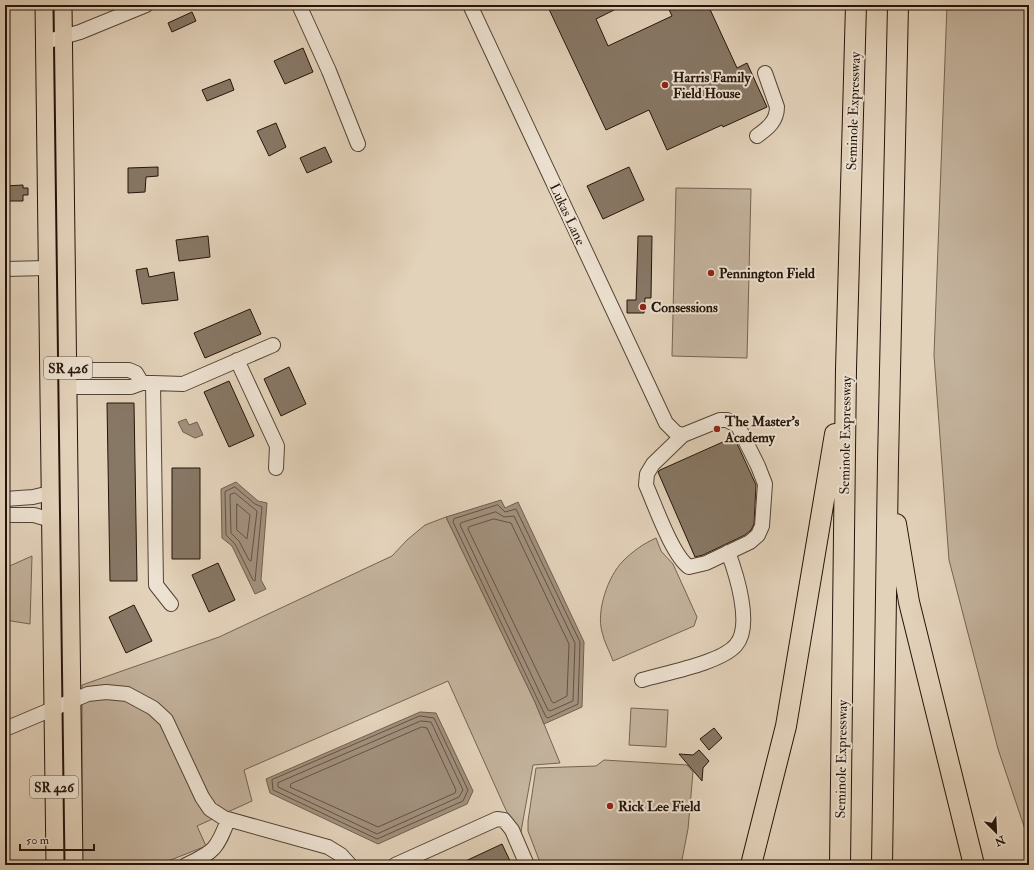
<svg xmlns="http://www.w3.org/2000/svg" width="1034" height="870" font-family="'IM FELL Double Pica',serif">
  <style>
    .green { fill: #c3b29c; stroke: #746352 }
    .water { fill: #a2917e; stroke: #705f4f }
    .lines { fill: none; stroke-linecap: round; stroke-linejoin: round }
    .shore { stroke: #635244; stroke-width: 1 }
    .building { fill: #877765; stroke: #241409 }
    .minor-casing { stroke: #544435; stroke-width: 16 }
    .major-casing { stroke: #241409; stroke-width: 19 }
    .highway-casing { stroke: #241409; stroke-width: 22 }
    .minor { stroke: #ede2d2; stroke-width: 14 }
    .major { stroke: #e3d2ba; stroke-width: 17 }
    .highway { stroke: #e3d2ba; stroke-width: 20 }
    .poi-dot { fill: #8f2418; stroke: #ede2d2; stroke-width: 1.5 }
    .labels { text-anchor: middle; stroke-width: 4; stroke-linejoin: round; paint-order: stroke }
    .shield { fill: #ede2d2; stroke: #605245; stroke-width: 1 }
    .shield-label { font-size: 13px; font-weight: bold; fill: #241409 }
    .poi-label { font-size: 14px; font-weight: bold; fill: #241409; stroke: #ede2d2; text-anchor: start }
    .street-label { font-size: 14px; fill: #241409; stroke: #ede2d2 }
  </style>
  <rect width="100%" height="100%" fill="#e3d2ba"/>
  <filter id="stains"><feTurbulence type="fractalNoise" baseFrequency=".005" numOctaves="4"/><feColorMatrix values="0 0 0 0 .2 0 0 0 0 .09 0 0 0 0 .02 0 0 0 .5 -.17"/></filter>
  <radialGradient id="worn" r=".72"><stop offset=".6" stop-color="#630" stop-opacity="0"/><stop offset="1" stop-color="#630" stop-opacity=".3"/></radialGradient>
  <path class="green" d="M947 5H1029V841L998 749 949 560 934 355Z
    M676 188 751 189 747 358 672 356Z
    M446 517 535 702 560 763 533 765 520 837 505 808 448 681 244 770 252 801 197 826 206 846 158 865H82V685L219 637 392 556 407 540 425 525Z
    M656 538 661 551 673 564 697 617 694 626 613 661C610 652 604 642 602 632 596 611 608 576 623 561 633 551 643 544 656 538Z
    M32 556 30 624 5 620V568Z
    M631 708 668 710 666 747 629 745Z
    M604 760 687 765 693 772 688 829 681 865H541L528 831V821L536 768 596 766Z"/>
  <path class="water" d="M186 419 189 425 197 422 203 435 195 438 183 432 178 422Z
    M236 482 258 501 267 503 261 580 266 589 255 594 232 546 222 538 221 489Z
    M501 500 505 508 518 502 584 642 582 707 544 724 535 702 446 517Z
    M420 712 436 713 473 791 467 804 378 844 270 793 266 779Z"/>
  <g class="lines">
    <path class="shore" d="M235 487 255 504 262 507 255 581 253 580 235 544 226 535 225 492Z
      M235 493 257 511 251 561 249 560 239 541 231 533 230 495Z
      M237 504 250 515 247 539 237 530Z
      M498 505 505 512 516 509 580 642 578 704 548 718 546 717 453 522 454 519Z
      M496 512 504 517 514 516 575 643 573 701 550 711 548 710 460 525 461 523Z
      M494 519 511 523 569 644 567 696 554 703 552 702 468 529 469 527Z
      M420 716 434 718 468 790 463 801 377 839 273 790 272 780Z
      M421 721 431 722 463 790 459 797 377 834 278 787V783Z
      M422 727 427 728 456 790 455 793 378 827 290 787 291 784Z"/>
  </g>
  <path class="building" d="M547 5H624L596 19 608 46 672 16 667 5H708L737 68 747 63 767 107 723 127 722 125 667 150 649 110 606 130Z
    M192 12 196 21 172 32 168 23Z
    M303 48 313 72 285 84 274 61Z
    M230 79 234 90 207 101 202 90Z
    M276 123 286 147 269 156 257 131Z
    M325 147 332 162 307 173 300 158Z
    M158 167V176L146 177 145 192 128 193V168Z
    M629 167 644 200 603 219 587 186Z
    M23 185V188H28V195H23V201H5V186Z
    M208 236 210 257 179 261 176 240Z
    M638 236H652L651 298H645L644 313H627V300H636Z
    M147 268 149 277 174 272 178 300 142 304 136 270Z
    M250 309 261 334 205 358 194 333Z
    M289 367 306 404 281 416 264 379Z
    M229 381 254 436 229 447 204 392Z
    M107 403H134L137 581H110Z
    M734 437 756 485 754 524 751 530 745 535 703 555 695 557 658 472 660 470Z
    M172 468H200V559H172Z
    M218 563 235 600 209 612 192 575Z
    M134 605 152 641 126 653 109 617Z
    M714 728 722 738 709 750 700 739Z
    M699 750 709 761 703 768 702 781 679 754 693 755Z
    M502 844 512 865H457Z"/>
  <g class="lines">
    <g class="minor-casing">
      <path id="minor" d="M299 5 329 71 358 144
        M470 5 666 423 676 433 683 435
        M45 42 80 32 146 5
        M757 136C768 128 777 121 777 107L765 73
        M5 269 47 268
        M237 360 277 446 276 468
        M68 370H129L136 373 142 383
        M153 383 183 384 273 345
        M68 387H131L142 383H153L156 585 171 604
        M720 420H727L738 426 758 466 765 484 762 526 758 535 750 542 706 563 689 567C672 555 655 505 646 485L647 474 653 464 683 435Z
        M5 499 33 497 50 493
        M5 515H34L51 520
        M642 680C665 673 721 663 736 645 753 626 736 573 728 552
        M5 729 88 694 106 692 127 694 153 708 166 720 202 797 210 809 224 818 328 847 341 855 350 865
        M186 865C214 852 217 849 228 820
        M395 865 497 819 504 820 512 830 527 865"/>
    </g>
    <g class="major-casing">
      <path id="major" d="M44 5 55 865
        M63 5 74 865"/>
    </g>
    <g class="highway-casing">
      <path id="highway" d="M896 524 909 602 974 865
        M751 865 786 726 835 434
        M840 865 846 369 856 5
        M882 865 888 462 898 5"/>
    </g>
    <use href="#minor" class="minor"/>
    <use href="#major" class="major"/>
    <use href="#highway" class="highway"/>
  </g>
  <g class="poi-dot">
    <circle cx="665" cy="85" r="4"/>
    <circle cx="711" cy="273" r="4"/>
    <circle cx="643" cy="307" r="4"/>
    <circle cx="717" cy="429" r="4"/>
    <circle cx="610" cy="806" r="4"/>
  </g>
  <g class="labels">
    <g class="shield">
      <rect x="44" y="357" width="48" height="22" rx="3"/>
      <rect x="30" y="776" width="48" height="22" rx="3"/>
    </g>
    <g class="shield-label">
      <text x="68" y="373">SR 426</text>
      <text x="54" y="792">SR 426</text>
    </g>
    <g class="poi-label">
      <text x="673" y="82">Harris Family<tspan x="673" dy="16">Field House</tspan></text>
      <text x="719" y="278">Pennington Field</text>
      <text x="651" y="312">Consessions</text>
      <text x="725" y="426">The Master's<tspan x="725" dy="16">Academy</tspan></text>
      <text x="618" y="811">Rick Lee Field</text>
    </g>
    <g class="street-label">
      <text transform="translate(853 111) rotate(-88)" y="5">Seminole Expressway</text>
      <text transform="translate(568 214) rotate(65)" y="5">Lukas Lane</text>
      <text transform="translate(845 435) rotate(-89)" y="5">Seminole Expressway</text>
      <text transform="translate(841 759) rotate(-89)" y="5">Seminole Expressway</text>
    </g>
  </g>
  <rect width="1034" height="870" fill="none" stroke="#e3d2ba" stroke-width="20"/>
  <rect x="6" y="6" width="1022" height="858" fill="none" stroke="#241409" stroke-width="2"/>
  <rect x="10" y="10" width="1014" height="850" fill="none" stroke="#241409"/>
  <g transform="translate(996 832) rotate(156)" stroke="#ede2d2" stroke-width="3" paint-order="stroke">
  <path d="M0-3L7 15L0 10L-7 15Z" fill="#241409"/>
  <text y="-6" font-size="11" font-weight="bold" text-anchor="middle" fill="#241409">N</text>
  </g>
  <path d="M20 844v6h74v-6" fill="none" stroke="#241409" stroke-width="2"/>
  <text x="26" y="844" font-size="12" fill="#241409" stroke="#ede2d2" stroke-width="3" paint-order="stroke">50 m</text>
  <rect width="100%" height="100%" filter="url(#stains)"/>
  <rect width="100%" height="100%" fill="url(#worn)"/>
</svg>
